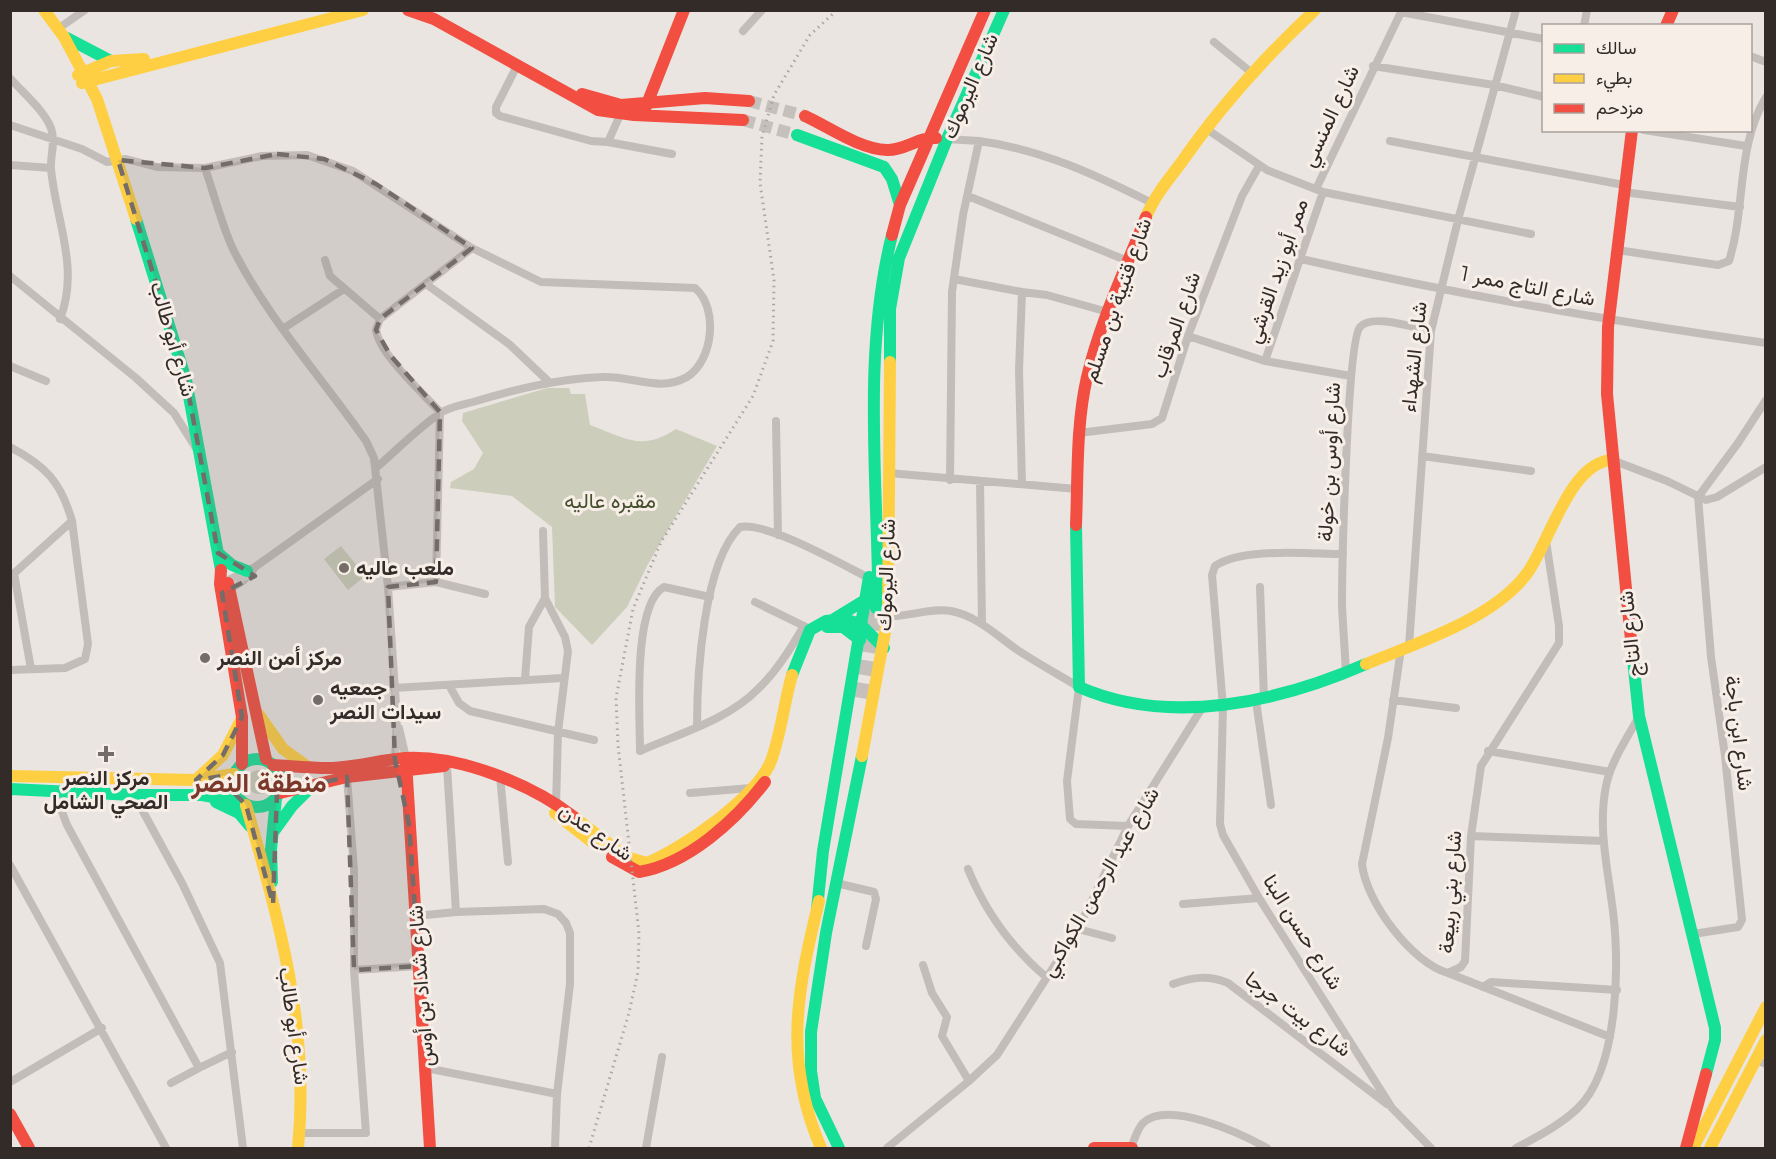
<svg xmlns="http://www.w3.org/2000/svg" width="1776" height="1159" font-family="Montserrat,Vazirmatn,sans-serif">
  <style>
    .green { fill: #cccebb }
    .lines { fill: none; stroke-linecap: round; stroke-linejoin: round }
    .secondary-tunnel { stroke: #c5c0bb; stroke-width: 12; stroke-dasharray: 12 6; stroke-linecap: butt }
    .highway-tunnel { stroke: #c5c0bb; stroke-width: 15; stroke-dasharray: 15 8; stroke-linecap: butt }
    .street { stroke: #c3bdb9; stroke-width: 8 }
    .fast { stroke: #16e098; stroke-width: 12 }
    .slow { stroke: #ffcf43; stroke-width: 12 }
    .jam { stroke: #f24e42; stroke-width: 12 }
    .rail { stroke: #aba6a3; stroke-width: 3; stroke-dasharray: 1.5 4.5; stroke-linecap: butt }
    .marked { fill: #736c68; fill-opacity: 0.2; stroke: #736c68; stroke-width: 4.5; stroke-dasharray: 12 8; stroke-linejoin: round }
    .poi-dot { fill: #736c68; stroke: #f7efe7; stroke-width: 2 }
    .labels { text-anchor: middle; stroke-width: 6; stroke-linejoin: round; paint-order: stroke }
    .street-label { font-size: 21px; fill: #332b28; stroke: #f7efe7 }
    .park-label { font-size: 21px; fill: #454f2e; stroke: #f7efe7 }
    .poi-label { font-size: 21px; font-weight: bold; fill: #332b28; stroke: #f7efe7; text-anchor: start }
    .district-label { font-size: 27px; font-weight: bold; fill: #7a372a; stroke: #f7efe7 }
  </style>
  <rect width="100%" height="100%" fill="#eae5e0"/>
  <path class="green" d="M547 388H569L571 394H585L590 425C626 438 641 452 676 429L717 446 648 564 627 607 592 645 555 607 552 527 512 496 450 488 451 482 474 469 483 453 462 421 463 413Z
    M341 546 365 576 348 590 324 559Z
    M247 782a12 12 0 1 1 24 0a12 12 0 1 1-24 0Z"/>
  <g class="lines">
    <path class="secondary-tunnel" d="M749 101 805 116
      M743 120 797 135"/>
    <path class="highway-tunnel" d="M861 698 876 608"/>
    <path class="street" d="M1401 12 1544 39
      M1584 26 1587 10
      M59 28 85 10
      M743 31 762 10
      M1214 42 1252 73
      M1750 56 1766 62
      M518 64 496 107V113L500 116 591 141 608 142 620 115
      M1373 66 1494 85 1544 97
      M10 78C23 93 44 110 51 128 56 142 50 156 51 169 56 221 80 268 60 319
      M10 125 82 149 107 162 126 159 157 167 205 168 262 156 307 155 353 171 472 248 541 282 695 288C719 308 713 361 687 377 659 393 631 375 602 377 557 379 516 389 473 402 462 405 448 407 439 414 417 429 397 450 377 467
      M1205 128 1267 170 1323 192 1531 234
      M1644 130 1746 146
      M947 139 979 141 963 215 952 292 950 480
      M979 141C1041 149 1096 175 1152 203
      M1390 141 1624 185
      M608 142 672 154
      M10 165 51 168
      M205 168C214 194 221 222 232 247 265 315 323 379 366 441L374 458 388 587 397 719 395 760
      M1316 189 1402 10
      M1623 192 1740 207
      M968 196 1128 261
      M1617 250 1718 265 1729 261C1746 207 1736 147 1766 97
      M1301 259C1454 294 1610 321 1766 343
      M325 260 330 276 380 319
      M10 276 136 378 174 413 196 448
      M954 279 1022 292
      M426 284 509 344 549 382
      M284 328 344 289
      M1188 336 1265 361 1351 376
      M1265 361 1323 192
      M10 366 46 381
      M776 421 778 535
      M1079 433 1152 424 1162 418 1188 336 1242 196 1259 166
      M10 447C46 466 61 482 72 521L88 644 85 659 65 668 10 670
      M1422 456 1531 471
      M1612 460 1667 481 1706 500 1717 497 1766 467
      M888 473 1077 489
      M980 481 982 624
      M1022 484 1019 370 1022 292 1047 295 1108 312
      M1698 497 1738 443 1766 400
      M543 531 545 598 565 637 568 651 558 732 556 807
      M1343 554C1309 554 1243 547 1215 566L1212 575 1223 707 1220 824 1223 835 1259 898 1392 1108 1431 1148
      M14 573 31 669
      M10 577 72 521
      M224 582 255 567 378 479
      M436 582 440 412C423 393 380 355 376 330L380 319 472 248
      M388 587 436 582 485 594
      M1260 587 1264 699
      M226 592 243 581 253 570
      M710 597 664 587C632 604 640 718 640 751 678 734 728 720 758 689 777 671 790 649 804 626
      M755 602 806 627
      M869 611C894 625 925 606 951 611 978 616 998 637 1019 651 1039 664 1059 675 1079 687L1067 781 1070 819 1076 824 1128 826
      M1409 646 1431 331 1458 220 1516 10
      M1401 649 1388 738 1362 864C1366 902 1412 963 1448 973L1461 967 1465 961 1471 836 1481 766 1559 643V626L1546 541
      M1346 674C1345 651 1343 628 1342 605 1342 571 1347 342 1360 327 1372 313 1415 328 1431 331
      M525 679 529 627 545 598
      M449 685 459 703 470 711 594 740
      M394 688 562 678
      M1393 700 1456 708
      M1256 701 1271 805
      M697 726C697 676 703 563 740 527 766 521 843 565 869 578
      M399 728 406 758
      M1488 751 1610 772
      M447 766 456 912
      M500 776 508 862
      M54 790 67 825 199 1068 232 1052
      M690 793 751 788
      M134 795 182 883 220 963 243 1148
      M1471 836 1604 841
      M10 865 166 1148
      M968 869C985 911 1012 948 1046 977
      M836 883 874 892 876 899 866 946
      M1183 904 1259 898
      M416 916 456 912 544 909 558 914 566 923 570 933V984L557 1094 555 1148
      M1078 929 1112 938
      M1693 934 1738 927 1742 920 1725 756 1711 657 1698 497
      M923 965 932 993 947 1017 942 1036 969 1081
      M354 970 419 966
      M1448 973 1610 1037
      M1173 984C1193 977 1208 975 1228 983L1387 1104
      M1483 987 1491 982 1617 990
      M1756 1060 1766 1064
      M426 1068 557 1094
      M10 1082 102 1028
      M171 1083 199 1068
      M300 1133H366L354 970V870L347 777
      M646 1148 662 1057
      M887 1148 969 1081 997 1055 1078 929 1128 826 1202 708
      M1131 1148C1134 1141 1137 1129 1143 1123 1168 1099 1242 1134 1267 1148
      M1516 1148C1537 1137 1560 1125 1577 1109 1620 1069 1620 957 1612 904 1607 865 1598 826 1606 786 1611 761 1627 739 1639 716"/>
    <path class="fast" d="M67 38 111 61
      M797 135 884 167 892 179 900 205
      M136 219 186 380 221 570
      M890 362V309L899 258 947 139 1004 10
      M1076 525 1079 687C1170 727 1279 702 1366 664
      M218 553 232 565 247 571
      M876 608 878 579C876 464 864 347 892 235
      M834 619 865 600
      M827 627H843L860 640
      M1632 650 1639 716 1715 1028V1040L1706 1074
      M792 675 810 630 826 621 844 619 860 624 884 648
      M233 783a24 24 0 1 1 48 0a24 24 0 1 1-48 0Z
      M10 789 134 795H202L241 802
      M216 802 239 813 250 826
      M274 831 292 806 313 785
      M272 882 271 850 276 798
      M817 909 823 851 869 577
      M839 1148 815 1098 811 1071V1032L826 933 862 756"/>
    <path class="slow" d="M44 10 64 37 97 99 136 219
      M78 75 111 61 144 59
      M82 83 363 10
      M1146 217C1154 197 1168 180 1181 163 1219 108 1266 56 1315 10
      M1366 664C1417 643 1496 618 1528 572 1550 541 1570 462 1612 460
      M259 715 283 749 308 767
      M862 756 888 616 890 362
      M10 776 196 780 234 774
      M196 780 223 755 241 720
      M246 805C279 920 310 1027 298 1148
      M555 813 596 845
      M574 817 626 857 647 863C682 849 757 797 771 761 781 734 784 703 792 675
      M819 901C797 991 783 1060 821 1148
      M1693 1148 1766 1007
      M1710 1148 1766 1040"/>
    <path class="jam" d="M408 10 434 19 598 110 634 115 743 120
      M1666 26 1673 10
      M582 94 621 105 705 98 749 101
      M645 109 684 10
      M805 116C829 127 859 149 887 150 904 151 918 137 936 138
      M1632 130 1608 327 1607 394 1632 650
      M892 235 900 205 985 10
      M1076 525C1078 476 1076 425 1087 377 1100 322 1125 270 1146 217
      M221 570 220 584 242 717V764
      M228 583 266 759
      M406 762 430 1148
      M273 765C291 766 310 768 328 768 353 768 379 760 405 758 459 755 531 784 574 817
      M280 793 347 777 444 766
      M612 857 639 872C688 864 736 820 765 782
      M10 1114 29 1148
      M1094 1148H1132
      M1686 1148 1706 1074"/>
    <path class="rail" d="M589 1148 629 1013 638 972 639 933 618 745 616 698 633 609 661 542 753 396 773 341 774 280 760 183 762 136 774 95 810 35 837 10"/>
  </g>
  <path class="marked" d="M277 154 324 159 376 184 472 248 380 319 376 330 390 355 440 412 436 582 388 587 395 760 409 824 419 966 354 970 347 777 277 793 273 904 246 805 235 794 229 775 196 780 223 755 242 717 222 593 255 576 218 553 186 380 118 160 205 168Z"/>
  <g class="poi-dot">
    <circle cx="344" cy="568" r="6"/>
    <circle cx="205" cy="658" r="6"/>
    <circle cx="318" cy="700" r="6"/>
    <path d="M103 745h6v6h6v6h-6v6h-6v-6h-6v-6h6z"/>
  </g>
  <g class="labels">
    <g class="street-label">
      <text transform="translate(970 86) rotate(-67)" y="7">شارع اليرموك</text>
      <text transform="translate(1330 116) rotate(-65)" y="7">شارع المنسي</text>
      <text transform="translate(1277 271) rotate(-71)" y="7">ممر أبو زيد القرشي</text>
      <text transform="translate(1528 286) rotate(11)" y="7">شارع التاج ممر 1</text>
      <text transform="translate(1117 300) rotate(-71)" y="7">شارع قتيبة بن مسلم</text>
      <text transform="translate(1176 325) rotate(-71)" y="7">شارع المرقاب</text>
      <text transform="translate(173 339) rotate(74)" y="7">شارع أبو طالب</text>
      <text transform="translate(1414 357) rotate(-84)" y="7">شارع الشهداء</text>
      <text transform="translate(1329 462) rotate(-87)" y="7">شارع أوس بن خولة</text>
      <text transform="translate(886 575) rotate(-88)" y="7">شارع اليرموك</text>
      <text transform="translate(1630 634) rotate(-96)" y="7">شارع التاج</text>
      <text transform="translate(1739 733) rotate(83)" y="7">شارع ابن باجة</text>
      <text transform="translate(596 832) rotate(35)" y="7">شارع عدن</text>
      <text transform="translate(1100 882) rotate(-60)" y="7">شارع عبد الرحمن الكواكبي</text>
      <text transform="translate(1450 892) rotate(-86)" y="7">شارع بني ربيعة</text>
      <text transform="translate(1303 932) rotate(58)" y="7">شارع حسن البنا</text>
      <text transform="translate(421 986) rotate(-94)" y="7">شارع شداد بن أوس</text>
      <text transform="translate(1298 1014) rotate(37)" y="7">شارع بيت جرجا</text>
      <text transform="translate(294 1026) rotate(82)" y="7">شارع أبو طالب</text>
    </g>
    <g class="park-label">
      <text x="610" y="508">مقبره عاليه</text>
    </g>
    <g class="poi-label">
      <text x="356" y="575">ملعب عاليه</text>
      <text x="217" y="665">مركز أمن النصر</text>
      <text x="330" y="695">جمعيه<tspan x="330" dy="24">سيدات النصر</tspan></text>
      <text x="106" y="785" text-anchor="middle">مركز النصر<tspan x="106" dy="24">الصحي الشامل</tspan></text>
    </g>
    <g class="district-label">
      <text x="259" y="792">منطقة النصر</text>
    </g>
  </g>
  <rect width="1776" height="1159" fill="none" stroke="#332b28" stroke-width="24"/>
  <rect x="1542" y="24" width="210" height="108" fill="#f7efe7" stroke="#a9a19b" stroke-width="1.5"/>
  <rect x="1554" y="44" width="30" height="9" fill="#16e098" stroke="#a9a19b" stroke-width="1.5"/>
  <text x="1596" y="54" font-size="18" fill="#332b28">سالك</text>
  <rect x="1554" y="74" width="30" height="9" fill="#ffcf43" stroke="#a9a19b" stroke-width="1.5"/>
  <text x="1596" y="84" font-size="18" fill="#332b28">بطيء</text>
  <rect x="1554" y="104" width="30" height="9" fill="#f24e42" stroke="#a9a19b" stroke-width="1.5"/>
  <text x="1596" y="114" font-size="18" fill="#332b28">مزدحم</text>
</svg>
